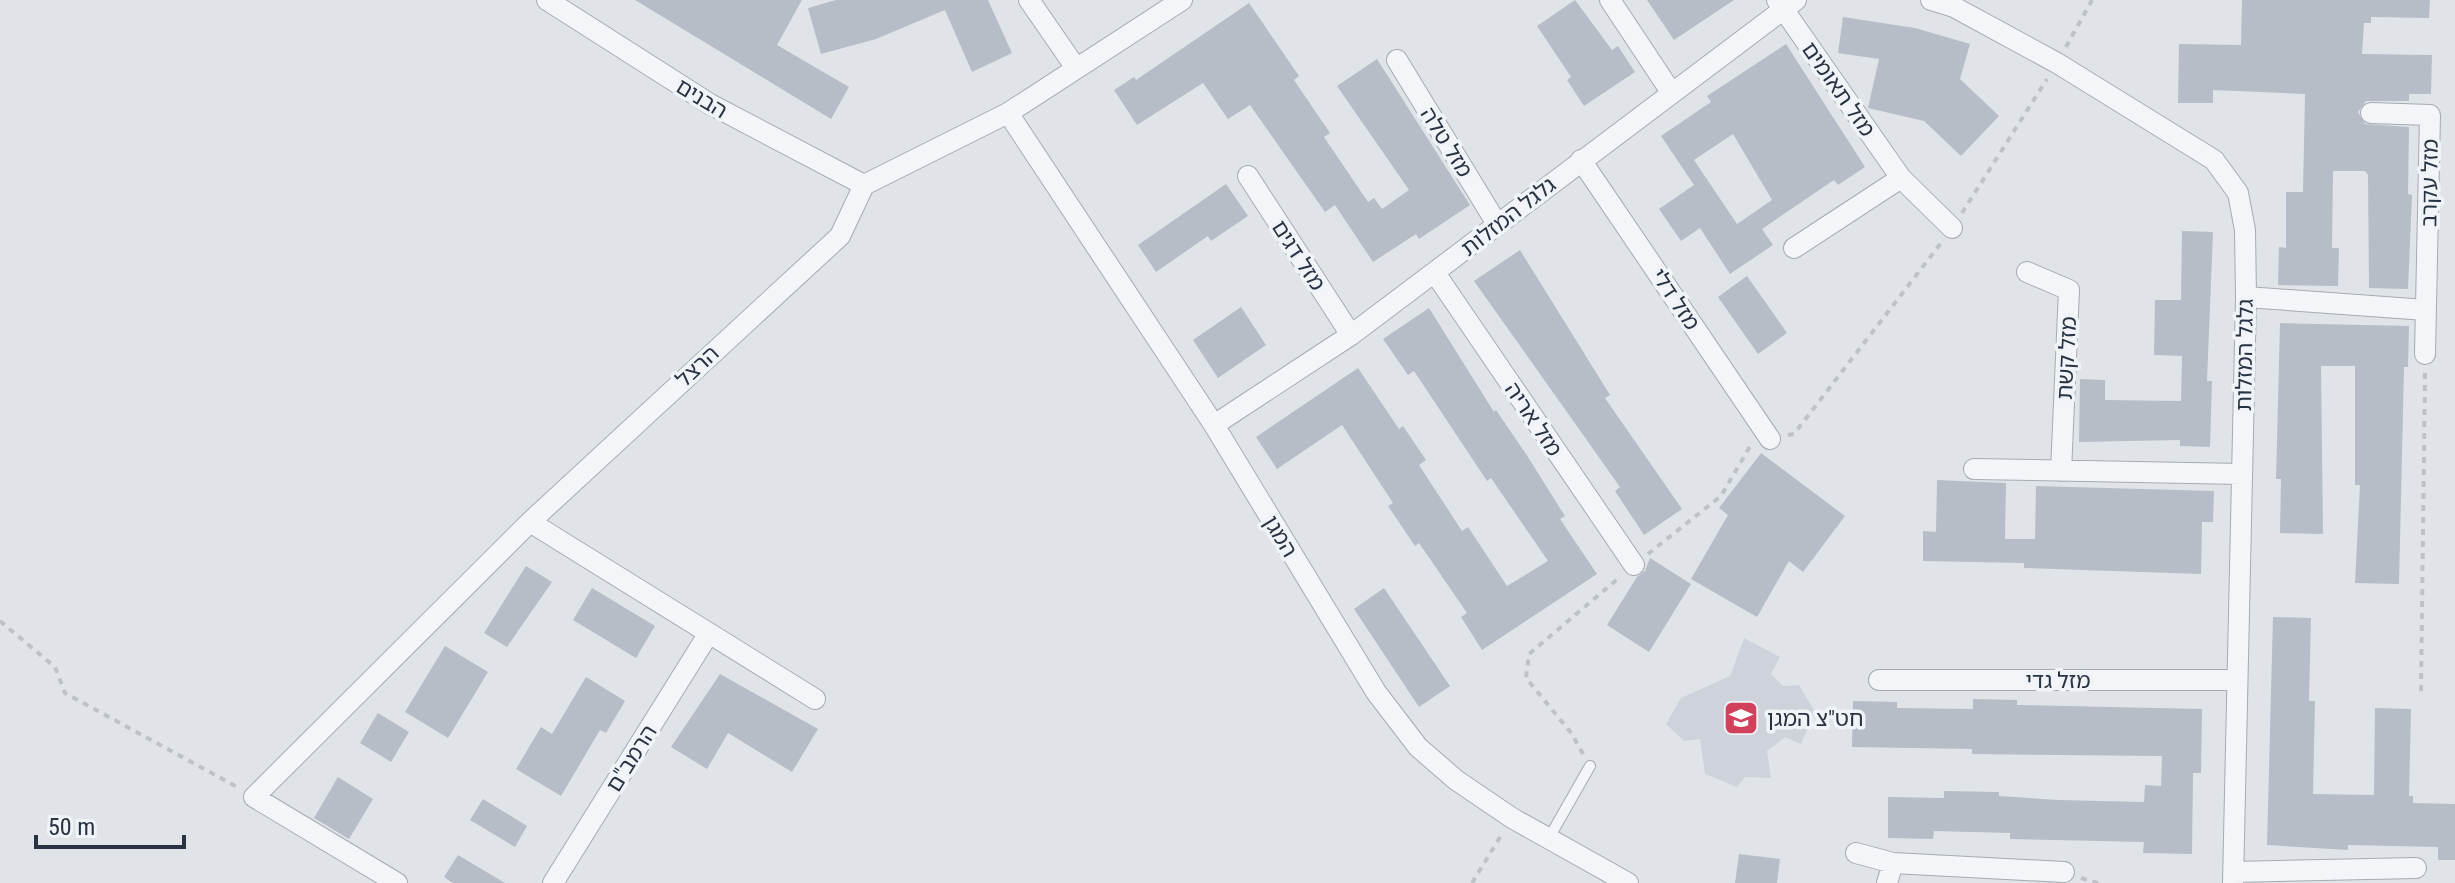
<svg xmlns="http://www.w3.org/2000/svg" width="2455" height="883" font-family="'Roboto Condensed','Noto Sans Hebrew',sans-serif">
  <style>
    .built { fill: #ced3db }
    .building { fill: #b7bdc6; fill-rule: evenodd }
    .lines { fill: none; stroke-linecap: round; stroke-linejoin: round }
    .service-casing { stroke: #a5abb3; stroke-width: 12 }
    .minor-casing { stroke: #a5abb3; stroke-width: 22 }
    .path { stroke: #bec2c8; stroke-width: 4; stroke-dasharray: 6 6; stroke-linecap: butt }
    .service { stroke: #f3f5f8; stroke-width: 10 }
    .minor { stroke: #f3f5f8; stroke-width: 20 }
    .labels { text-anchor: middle; stroke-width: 7; stroke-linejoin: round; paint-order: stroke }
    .street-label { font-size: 22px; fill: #283241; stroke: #f0f3f7 }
    .poi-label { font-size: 22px; fill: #283241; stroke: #f0f3f7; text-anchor: start }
  </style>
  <rect width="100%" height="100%" fill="#e0e4e9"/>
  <path class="built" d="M1744 638 1780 657 1771 674 1783 686 1799 685 1815 712 1801 744 1785 737 1767 751 1771 778 1745 777 1737 787 1705 774 1700 739 1684 741 1666 724 1681 698 1730 676Z"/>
  <path class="building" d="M635 0H802L777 45 849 87 831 119Z
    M836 0H988L1012 53 972 72 945 10 876 39 821 54 808 8Z
    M1575 0 1612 50 1618 46 1635 72 1584 106 1567 80 1571 77 1537 26Z
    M1647 0H1734L1674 40Z
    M2242 0H2430L2429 18 2371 17V23H2364L2362 54 2432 55 2431 94H2409V101H2366L2358 112 2365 124 2409 127 2408 194 2412 195 2408 289 2369 288 2368 175 2365 171H2333L2332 248H2339L2338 286 2278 285 2279 247 2286 248V192H2303L2305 94 2213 90V103H2178L2179 44 2241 45Z
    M1249 3 1299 76 1294 80 1330 133 1324 137 1368 202 1374 198 1382 209 1409 190 1337 86 1377 59 1470 205 1419 239 1416 234 1373 262 1335 205 1325 212 1250 105 1228 119 1203 83 1137 125 1114 90 1134 77 1136 80Z
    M1843 17 1915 28 1970 44 1960 79 1999 116 1961 156 1924 121 1868 108 1879 59 1838 53Z
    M1786 44 1865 167 1838 185 1834 180 1762 229 1773 245 1730 274 1700 228 1681 241 1659 209 1694 185 1661 136 1711 102 1707 96ZM1733 134 1772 200 1737 224 1694 160Z
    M1226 184 1248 216 1211 241 1208 236 1156 272 1138 245Z
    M2182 231 2213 232 2207 381H2212L2210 447 2180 446V440L2079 442 2080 379 2105 380V400L2181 401 2182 356 2154 355 2155 300H2181Z
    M1520 250 1610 395 1605 398 1682 509 1644 535 1615 491 1620 487 1474 281Z
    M1747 276 1787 333 1758 354 1718 297Z
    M1241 307 1266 345 1218 378 1193 340Z
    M1429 308 1494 412 1496 410 1526 454 1565 516 1560 519 1597 574 1482 650 1461 617 1467 613 1419 543 1415 546 1388 506 1393 503 1342 425 1277 469 1256 437 1358 368 1399 429 1403 426 1426 460 1419 465 1462 531 1468 527 1507 586 1548 561 1491 478 1487 481 1414 371 1408 375 1383 339Z
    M2280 323 2409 326 2408 367H2404L2399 584 2355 583 2360 485H2355V366H2321L2323 534 2280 533 2281 479H2276Z
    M1761 453 1845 516 1803 572 1789 561 1757 617 1691 579 1728 515 1719 508Z
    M1937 480 2006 483 2005 539H2035L2036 486 2214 491 2213 522H2202L2201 574 2024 568V563L1923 561V531L1936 532Z
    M1650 558 1691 584 1649 652 1607 625 1637 577 1645 571Z
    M526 566 552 582 507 647 484 633Z
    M592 588 655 626 636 658 573 620Z
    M1384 588 1450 686 1419 707 1354 609Z
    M2273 617 2311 618 2309 701H2315L2313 794 2374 795 2375 708 2411 709 2409 796H2413V803L2455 804V860H2438V847L2348 845V850L2267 845Z
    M445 646 488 672 448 738 405 712Z
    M720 674 818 729 792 772 728 733 707 769 671 747Z
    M586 677 625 701 606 733 600 730 561 796 516 769 541 727 552 734Z
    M1973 699 2017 700V705L2202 709 2201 773H2193L2192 854 2143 853 2144 842 2010 839V833L1934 831 1933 839 1888 838V797L1944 798V791L1999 792V796L2058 800 2144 802 2145 785 2161 786 2162 756 1972 754V749L1852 747 1853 701 1897 702V708L1973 709Z
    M378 713 409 732 391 762 360 743Z
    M338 777 373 799 349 839 314 818Z
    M483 799 527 826 515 847 470 820Z
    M1739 854 1780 859 1777 883H1735Z
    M458 855 505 883H453L444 877Z"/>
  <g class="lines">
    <g class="service-casing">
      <path id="service" d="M1549 838 1590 766"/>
    </g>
    <g class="minor-casing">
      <path id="minor" d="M547 0 710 104 864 185
        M1029 0 1076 68
        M1610 0 1671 92
        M1777 0 1901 178 1952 228
        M1931 0 1954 7 2057 63 2214 160 2238 193 2245 230 2246 297 2233 883
        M1397 60 1497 224
        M1008 113 1214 425 1376 692 1418 747 1456 780 1512 818 1628 883
        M2371 113 2430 115 2425 354
        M1581 160 1770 439
        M1248 176 1351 335
        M1794 248 1901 178
        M2027 272 2069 290 2061 471
        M1435 273 1634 565
        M2246 297 2426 310
        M1214 425 1351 335 1796 0
        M1974 469 2242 474
        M530 522 815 699
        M1879 680H2237
        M1856 853 1893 863
        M2234 872 2416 868
        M397 883 254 797 530 522 840 236 864 185 1008 113 1182 0
        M553 883 709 633
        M1887 883 1893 863 2064 872"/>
    </g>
    <path class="path" d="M2066 47 2092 0
      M1962 213 2047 79
      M1788 435 1794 434 1941 243
      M1648 554 1721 496 1752 443
      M0 621 55 667 65 693 239 788
      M2421 691 2425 373
      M1583 754 1572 734 1526 678 1529 654 1620 577
      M2081 878 2098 883
      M1472 883 1502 834"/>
    <use href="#service" class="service"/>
    <use href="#minor" class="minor"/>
  </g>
  <defs>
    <g id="school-square" transform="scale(1.8)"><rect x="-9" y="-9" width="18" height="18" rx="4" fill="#d2415b" stroke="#f0f3f7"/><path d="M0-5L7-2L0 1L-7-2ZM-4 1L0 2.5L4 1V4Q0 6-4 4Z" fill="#fff"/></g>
  </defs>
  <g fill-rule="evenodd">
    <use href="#school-square" x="1741" y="718"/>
  </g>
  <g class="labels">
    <g class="street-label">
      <text transform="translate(1839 89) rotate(55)" y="8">מזל תאומים</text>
      <text transform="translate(702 98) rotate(31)" y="8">הבנים</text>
      <text transform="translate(1447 142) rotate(58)" y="8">מזל טלה</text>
      <text transform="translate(2429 183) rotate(-89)" y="8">מזל עקרב</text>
      <text transform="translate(1508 216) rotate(-38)" y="8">גלגל המזלות</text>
      <text transform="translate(1299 255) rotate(57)" y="8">מזל דגים</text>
      <text transform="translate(1676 299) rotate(56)" y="8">מזל דלי</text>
      <text transform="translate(2244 355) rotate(-89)" y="8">גלגל המזלות</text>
      <text transform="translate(2066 358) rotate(-87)" y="8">מזל קשת</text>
      <text transform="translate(697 366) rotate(-43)" y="8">הרצל</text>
      <text transform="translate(1534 419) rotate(56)" y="8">מזל אריה</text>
      <text transform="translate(1281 536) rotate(59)" y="8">המגן</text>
      <text x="2058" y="688">מזל גדי</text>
      <text transform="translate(631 758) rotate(-58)" y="8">הרמב"ם</text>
    </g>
    <g class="poi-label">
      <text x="1767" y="726">חט"צ המגן</text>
    </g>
  </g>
  <path d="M36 835v12h148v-12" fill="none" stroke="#283241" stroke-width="4"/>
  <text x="48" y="835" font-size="24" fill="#283241" stroke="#f0f3f7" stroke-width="6" paint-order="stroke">50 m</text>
</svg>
